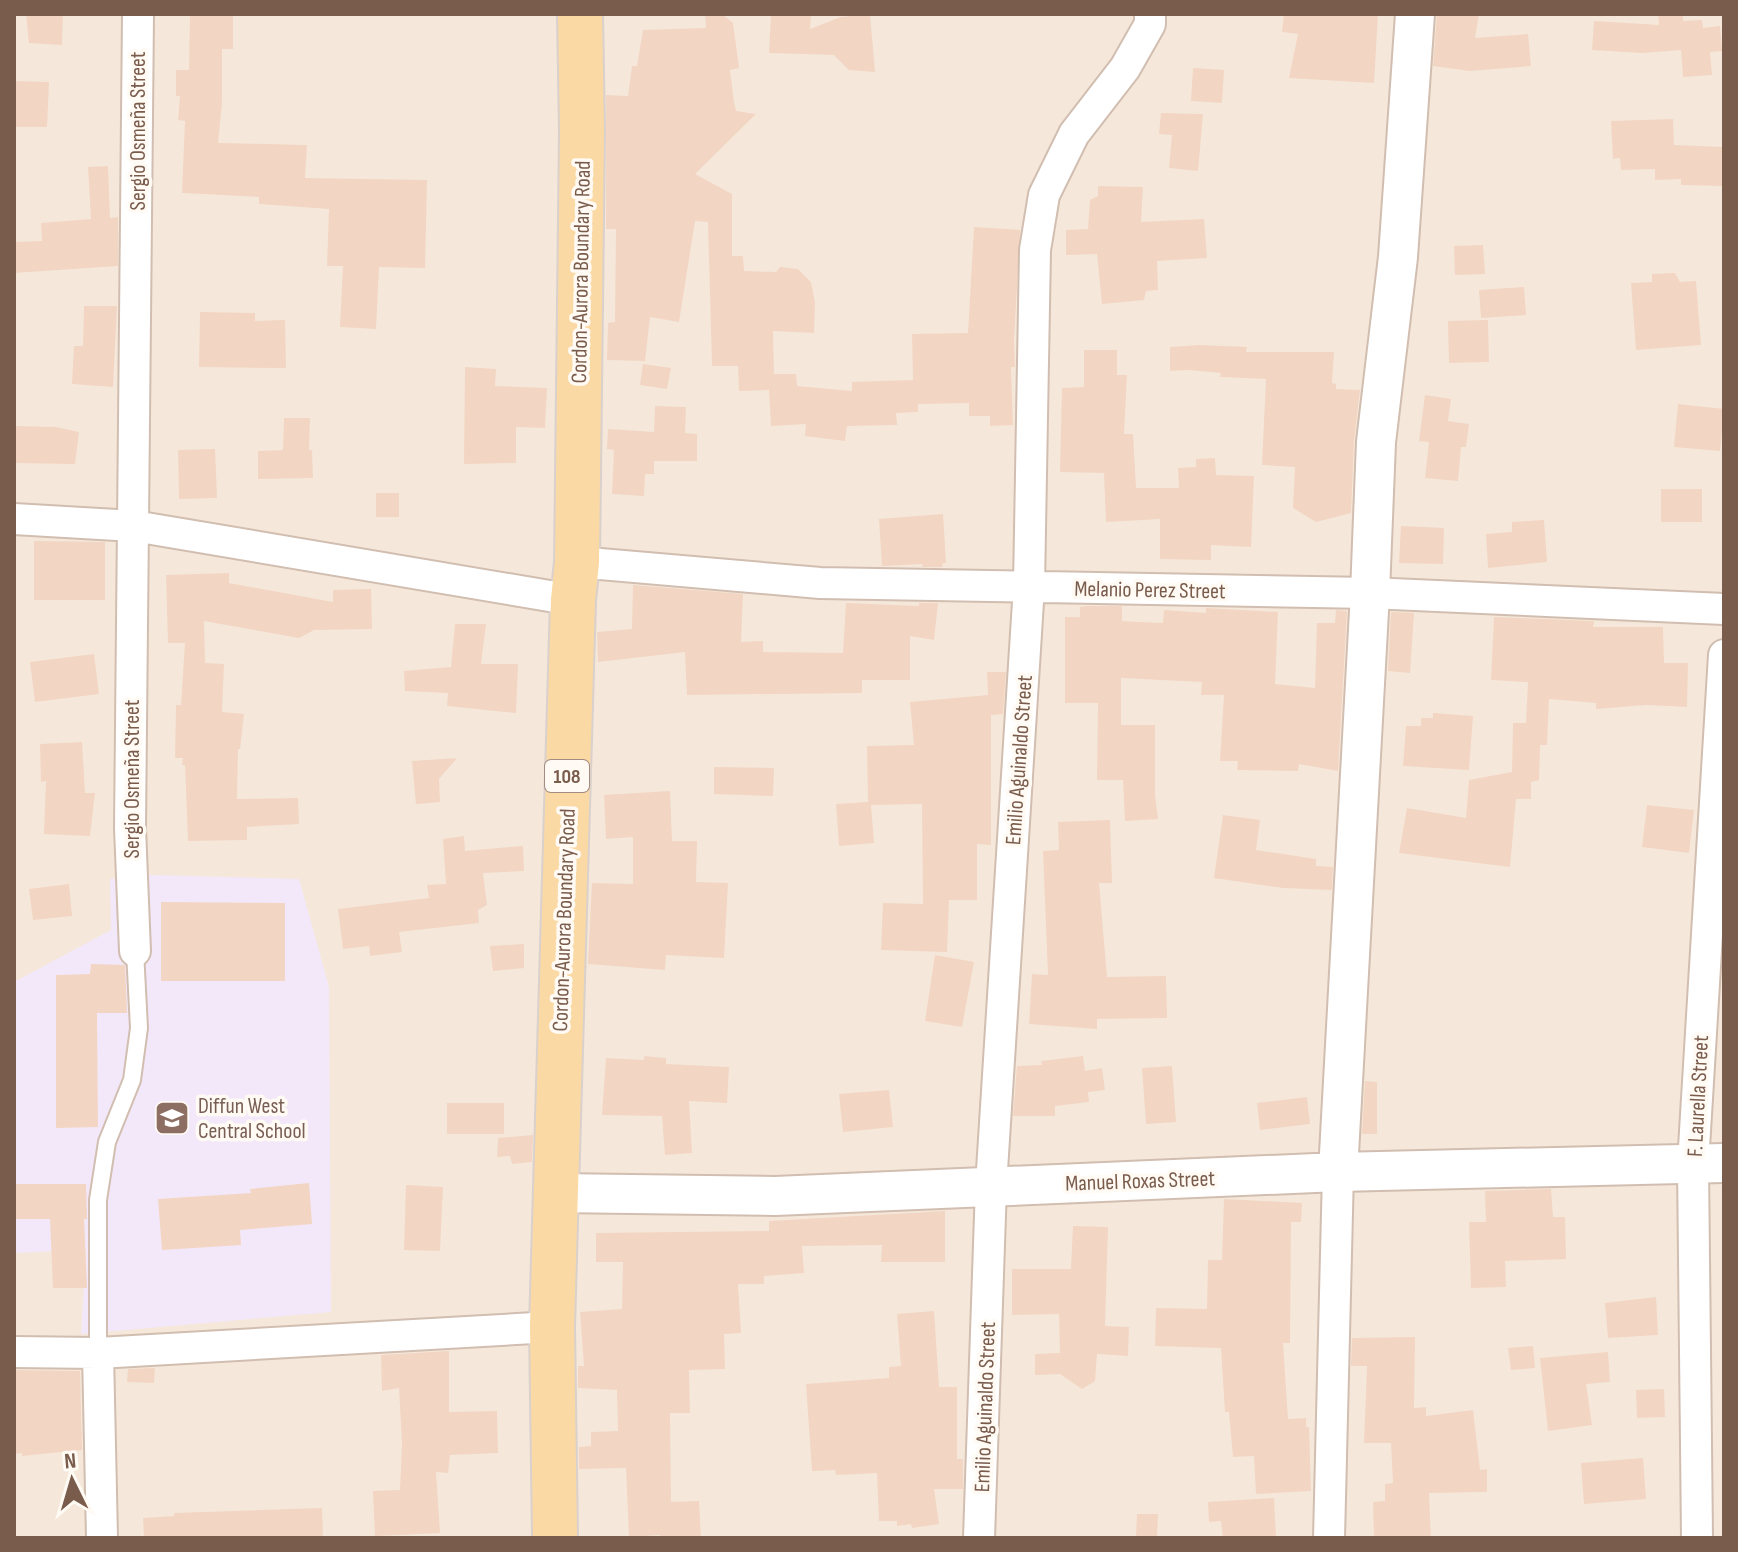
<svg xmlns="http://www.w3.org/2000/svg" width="1738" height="1552" font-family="'Sofia Sans Condensed',sans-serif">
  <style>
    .residential { fill: #f5e8da }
    .education { fill: #f3e8fa }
    .building { fill: #f3d5c3 }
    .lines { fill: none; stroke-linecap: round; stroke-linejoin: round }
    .service-casing { stroke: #d1beb0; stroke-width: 20 }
    .minor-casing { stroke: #d1beb0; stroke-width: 34 }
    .tertiary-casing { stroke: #d1beb0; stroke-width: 42 }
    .primary-casing { stroke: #dad1cd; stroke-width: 48 }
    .service { stroke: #fff; stroke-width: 16 }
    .minor { stroke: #fff; stroke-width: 30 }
    .tertiary { stroke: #fff; stroke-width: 38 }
    .primary { stroke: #fbd9a5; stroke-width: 44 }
    .labels { text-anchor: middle; stroke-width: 7; stroke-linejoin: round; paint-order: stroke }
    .shield { fill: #fffaf3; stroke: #a28b7f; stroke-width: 2 }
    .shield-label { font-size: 20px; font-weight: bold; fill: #7a5c4d }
    .street-label { font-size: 22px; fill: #7a5c4d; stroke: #fffaf3 }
    .education-label { font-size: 22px; fill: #785e54; stroke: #fffaf3; text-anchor: start }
  </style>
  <rect width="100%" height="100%" fill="#fdf6ec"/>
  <path class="residential" d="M14 14H1724V1538H14Z"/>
  <path class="education" d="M152 875 299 879 329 987 331 1312 81 1334 86 1250 14 1253V982L111 930 110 879Z"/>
  <path class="building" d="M26 14H63L62 45 29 43Z
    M190 14H233V49H222V103L218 143 307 145 305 178 427 180 425 268 379 267 376 329 340 327 343 266H327L329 209 259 204V197L182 193 185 121 178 120 180 96H176V70H189Z
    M705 14H722L733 23 739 68 730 70 734 102 736 111 756 114 695 174 732 194V256H743L744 271 776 272 780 267 798 269 811 282 815 303 814 333 773 331 774 374H796L797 386 852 391V382L913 380 912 334 968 333 974 227 1020 230 1014 341 1015 367H1011L1013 425 990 426V416H969V403L918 404V412L896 413 897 425 847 426 845 441 805 436 806 424 771 426 769 390 739 391 738 366H712L708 222 695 221 679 322 650 317 645 361 607 360 608 323 615 322 616 229H606V95L628 96 632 66H637L643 30 706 28Z
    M771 14H811L810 29 841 17 870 14 875 72 849 70 834 55 769 53Z
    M1284 14H1378L1374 83 1289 78 1298 34 1282 32Z
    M1437 14H1479L1475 38 1528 34 1531 66 1470 71 1433 66Z
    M1658 14H1683V21L1702 20 1703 28 1720 26 1722 51 1710 52 1712 75 1683 77 1681 50 1642 53 1592 50 1594 21 1659 25Z
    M1193 68 1224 70 1222 103 1191 101Z
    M14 81 49 82 47 127H14Z
    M1161 113 1203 114 1198 171 1169 168 1172 135 1159 134Z
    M1673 119 1674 145 1724 147V186L1681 185V179L1655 180V169L1621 170 1620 158 1613 159 1611 121Z
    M108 166 110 218 118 217V266L14 273V242L42 241 41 223 91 219 88 167Z
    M1098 186 1143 187 1141 222 1204 219 1207 258 1157 261 1158 290 1146 291 1144 300 1102 304 1097 254 1066 255V230L1088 229 1090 200 1098 196Z
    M1483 245 1485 274 1455 275 1454 246Z
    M1675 273 1680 282 1696 281 1701 345 1636 350 1631 283 1652 282V274Z
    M1524 287 1526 315 1481 318 1479 290Z
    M84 306H117L113 387 72 384 74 346H83Z
    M200 312 255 313V321L285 320 286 368 199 367Z
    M1488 320 1489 362 1449 363 1448 321Z
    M1200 345 1247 347 1246 352H1334L1332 383 1336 384V389L1360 390 1354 441 1351 513 1316 522 1293 508 1295 467 1262 465 1266 379 1220 377 1221 373 1189 370 1170 371V347Z
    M1084 350H1117V375H1127L1124 434H1133L1136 488H1179L1178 468 1196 467V459L1215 458 1216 475 1254 476 1251 547 1211 545V560L1160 559V519L1106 522 1104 473 1060 472 1062 388 1084 387Z
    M643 364 671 368 667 389 640 385Z
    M465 367 496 369 495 386 547 388 545 428 516 427V463L464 464Z
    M1425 395 1451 399 1448 421 1469 424 1466 447H1461L1458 481 1425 478 1429 442 1419 441Z
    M1678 404 1724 409 1720 451 1674 447Z
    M655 406 686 407 685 433 697 434V461H654V474H645L644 496 612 494 614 450 607 449 608 429 654 432Z
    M284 418H310L309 450H312L313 478 258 479V451L283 450Z
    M14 426 56 427 79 432 75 464 14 463Z
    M215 449 217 498 179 499 178 450Z
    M1661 489H1702V522H1661Z
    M376 493H399V517H376Z
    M943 514 946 563H943L942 567H922L923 564 882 566 879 519Z
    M1544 520 1547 562 1488 568 1486 534 1512 532V522Z
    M1401 526 1444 528 1443 564 1399 563Z
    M34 541 105 542V600H34Z
    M229 573V583L333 602V590L371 589 372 629 314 630 299 638 204 621 205 663 224 664 222 712 244 714 240 749H238L237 799 298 798 299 824 247 827V840L188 841 185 765H182L183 758H175L176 705H181L185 643H168L166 575Z
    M633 585 743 594 741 642 763 641V652L843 653 846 603 919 606V603H938L934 640 910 636V680H862V693L687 695 685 652 598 662 597 632 632 629Z
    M1086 606H1122V621L1163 623 1164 610 1206 613V608L1278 612 1275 684 1315 688 1317 623H1335L1336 610 1347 611 1338 771 1299 764 1298 771 1237 770 1238 761H1220L1224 695H1201L1202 682 1121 678V725H1155V795L1158 819 1125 821 1123 780H1097L1098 703H1065V617H1080V607Z
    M1391 612 1414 613 1410 673 1388 671Z
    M1494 617 1594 621 1593 627H1663L1664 663H1688L1687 707 1646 705 1596 709V703L1549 699 1547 745H1540L1539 780 1531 782V799H1516L1510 867 1399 853 1407 808 1466 818 1469 780 1512 772 1513 723H1526L1528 682 1491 680Z
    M455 624H486L481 664H518L516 713 447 706 448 693 405 691 404 671 451 667Z
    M94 654 99 694 35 702 30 662Z
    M987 672H1006L1003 714 991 715V845L977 844V900H949L947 952 881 950 883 903 923 904 922 804 871 805 874 843 839 846 836 804 868 802 867 746 914 745 910 702 988 695Z
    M1433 713 1473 716 1469 770 1403 766 1406 726H1421V718H1433Z
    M82 742 85 793H95L90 836 44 834 46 781 41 782 40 744Z
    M457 758 439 779 440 802 416 804 412 761Z
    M714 767 774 768 773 796 714 794Z
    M670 791 672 841H697L696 882 728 883 724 958 666 955 665 970 588 964 592 883 633 884V837L606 839 604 795Z
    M1647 805 1694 810 1689 853 1642 847Z
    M1223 815 1260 820 1256 850 1316 859V866L1333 867 1332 890 1283 888 1214 878Z
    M1110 820 1112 883H1099L1107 977 1166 976 1167 1018 1097 1019V1029L1029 1024 1032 974 1048 975 1043 851 1059 850 1058 822Z
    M464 836 465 851 523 846 524 871 483 873 487 905 478 910 479 923 399 932 402 952 370 956 369 946 343 949 338 909 429 898 427 885 446 884 443 839Z
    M69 884 72 916 33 920 29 889Z
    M161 902 285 903V981H161Z
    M524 944V968L493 971 490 946Z
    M935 955 974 962 962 1027 925 1021Z
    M91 964 125 965 127 1013H97L98 1127 56 1128V975L90 974Z
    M644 1056 666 1058V1064L729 1067 727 1103 689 1101 692 1153 665 1155 662 1116 602 1115 606 1058 644 1060Z
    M1083 1056 1085 1071 1102 1068 1105 1090 1088 1092 1089 1102 1055 1106V1116H1013L1017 1066 1042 1065 1041 1061Z
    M1172 1066 1176 1122 1146 1124 1142 1068Z
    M1365 1081 1377 1082V1134H1362Z
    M889 1090 893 1127 843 1132 839 1094Z
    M1307 1097 1310 1124 1260 1130 1257 1103Z
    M447 1103H504V1134H447Z
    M533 1135 532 1162 512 1164 510 1156 497 1157 498 1138Z
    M309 1183 312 1224 240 1230 241 1245 162 1250 158 1199 251 1193 250 1189Z
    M14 1184H86L87 1219H84L87 1288H53L50 1219H14Z
    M406 1185 443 1187 440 1251 404 1250Z
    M1551 1189 1553 1217H1565L1566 1259 1505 1261 1506 1287 1471 1288 1469 1222H1486L1485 1191Z
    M1224 1199 1302 1203 1301 1222H1291L1290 1343H1283L1288 1419 1306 1418V1427H1309L1311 1491 1256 1494 1254 1456 1233 1457 1229 1412H1225L1221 1348 1155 1346 1156 1308 1207 1309 1208 1260H1222Z
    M945 1211V1262H881L882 1245 802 1246 804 1273 764 1276V1284H738L741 1333 724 1334 725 1369 689 1370 690 1413H670L671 1502 699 1501 701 1538H660V1535L629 1537 626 1468 579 1469V1447L591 1446V1432L618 1431 617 1390 578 1388V1366H584L580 1312 622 1309 623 1262H596V1233L769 1231V1221Z
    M1073 1226 1108 1227 1105 1326 1129 1327 1128 1356 1097 1354 1095 1381 1082 1389 1060 1374 1035 1375V1354L1060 1353 1059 1314 1012 1315V1269H1071Z
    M1656 1297 1658 1335 1608 1338 1605 1303Z
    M934 1311 939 1387H957V1459H963V1489H934L939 1524 912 1528 911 1524 897 1526V1521H879L877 1473 836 1475 835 1470 812 1471 806 1384 889 1378V1367L901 1366 897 1314Z
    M1415 1337 1414 1408 1426 1407V1416L1473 1410 1480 1470 1487 1469V1492L1429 1493 1431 1538H1374L1373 1502 1385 1501V1484L1393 1483 1391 1443H1364L1367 1366H1351L1352 1338Z
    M1533 1346 1535 1368 1511 1370 1508 1348Z
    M449 1351V1412L497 1411 498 1453 450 1455 448 1473 436 1472 440 1533 375 1536 373 1491 400 1490 402 1443 399 1388 382 1391 381 1355Z
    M1608 1352 1610 1382 1586 1384 1592 1425 1548 1431 1540 1358Z
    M155 1368 154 1383 127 1382 128 1369Z
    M14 1370 80 1371 82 1450 22 1456V1453L14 1454Z
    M1664 1389 1665 1417 1637 1418 1636 1390Z
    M1643 1458 1646 1499 1584 1504 1581 1463Z
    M1274 1498 1276 1537 1223 1538 1221 1521 1209 1522 1208 1502Z
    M322 1508 323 1538H144L143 1518 174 1516V1513Z
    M1137 1514H1158L1157 1537 1136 1536Z"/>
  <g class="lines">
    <g class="service-casing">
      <path id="service" d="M98 1353V1200L107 1142 132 1080 139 1028 135 951"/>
    </g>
    <g class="minor-casing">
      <path id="minor" d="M14 519 134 526 573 600
        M577 562 820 583 1370 593 1724 609
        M135 951 130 828 138 14
        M14 1352 98 1353 552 1327
        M98 1353 102 1538
        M979 1538 991 1186 1029 586 1035 250 1044 195 1074 134 1125 68 1150 24V14
        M1329 1538 1338 1172
        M1697 1538 1693 1164 1724 655"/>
    </g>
    <g class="tertiary-casing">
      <path id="tertiary" d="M1338 1172 1370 593 1376 442 1398 257 1415 14
        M555 1193 775 1196 1338 1172 1724 1163"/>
    </g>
    <g class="primary-casing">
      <path id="primary" d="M555 1538 552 1327 573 600 577 562 582 131 580 14"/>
    </g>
    <use href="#service" class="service"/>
    <use href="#minor" class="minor"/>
    <use href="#tertiary" class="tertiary"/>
    <use href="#primary" class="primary"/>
  </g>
  <defs>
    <g id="school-square" transform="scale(1.8)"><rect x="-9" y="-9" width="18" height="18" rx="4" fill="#8d6e63" stroke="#fffaf3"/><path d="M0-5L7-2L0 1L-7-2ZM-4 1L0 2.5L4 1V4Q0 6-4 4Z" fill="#fff"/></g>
  </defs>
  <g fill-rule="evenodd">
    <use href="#school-square" x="172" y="1118"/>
  </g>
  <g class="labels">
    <rect class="shield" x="545" y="760" width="44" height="32" rx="6"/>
    <g class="shield-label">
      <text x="567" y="783">108</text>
    </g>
    <g class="street-label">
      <text transform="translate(137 131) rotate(-90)" y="8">Sergio Osmeña Street</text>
      <text transform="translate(580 272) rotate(-89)" y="8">Cordon-Aurora Boundary Road</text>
      <text transform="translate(1150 589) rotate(1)" y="8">Melanio Perez Street</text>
      <text transform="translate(1018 760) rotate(-86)" y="8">Emilio Aguinaldo Street</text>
      <text transform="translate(131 779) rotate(-90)" y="8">Sergio Osmeña Street</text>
      <text transform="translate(563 920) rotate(-88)" y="8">Cordon-Aurora Boundary Road</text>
      <text transform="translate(1697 1096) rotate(-87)" y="8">F. Laurella Street</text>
      <text transform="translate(1140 1180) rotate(-2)" y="8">Manuel Roxas Street</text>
      <text transform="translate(984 1407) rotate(-88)" y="8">Emilio Aguinaldo Street</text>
    </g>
    <g class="education-label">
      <text x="198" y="1113">Diffun West<tspan x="198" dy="25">Central School</tspan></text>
    </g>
  </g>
  <rect width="1738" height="1552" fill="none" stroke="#7a5c4d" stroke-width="32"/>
  <g transform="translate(72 1480) rotate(355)" stroke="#fffaf3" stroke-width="6" paint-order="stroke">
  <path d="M0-6L14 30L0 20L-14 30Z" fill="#7a5c4d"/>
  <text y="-12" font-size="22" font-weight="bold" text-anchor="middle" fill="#7a5c4d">N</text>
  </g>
</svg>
